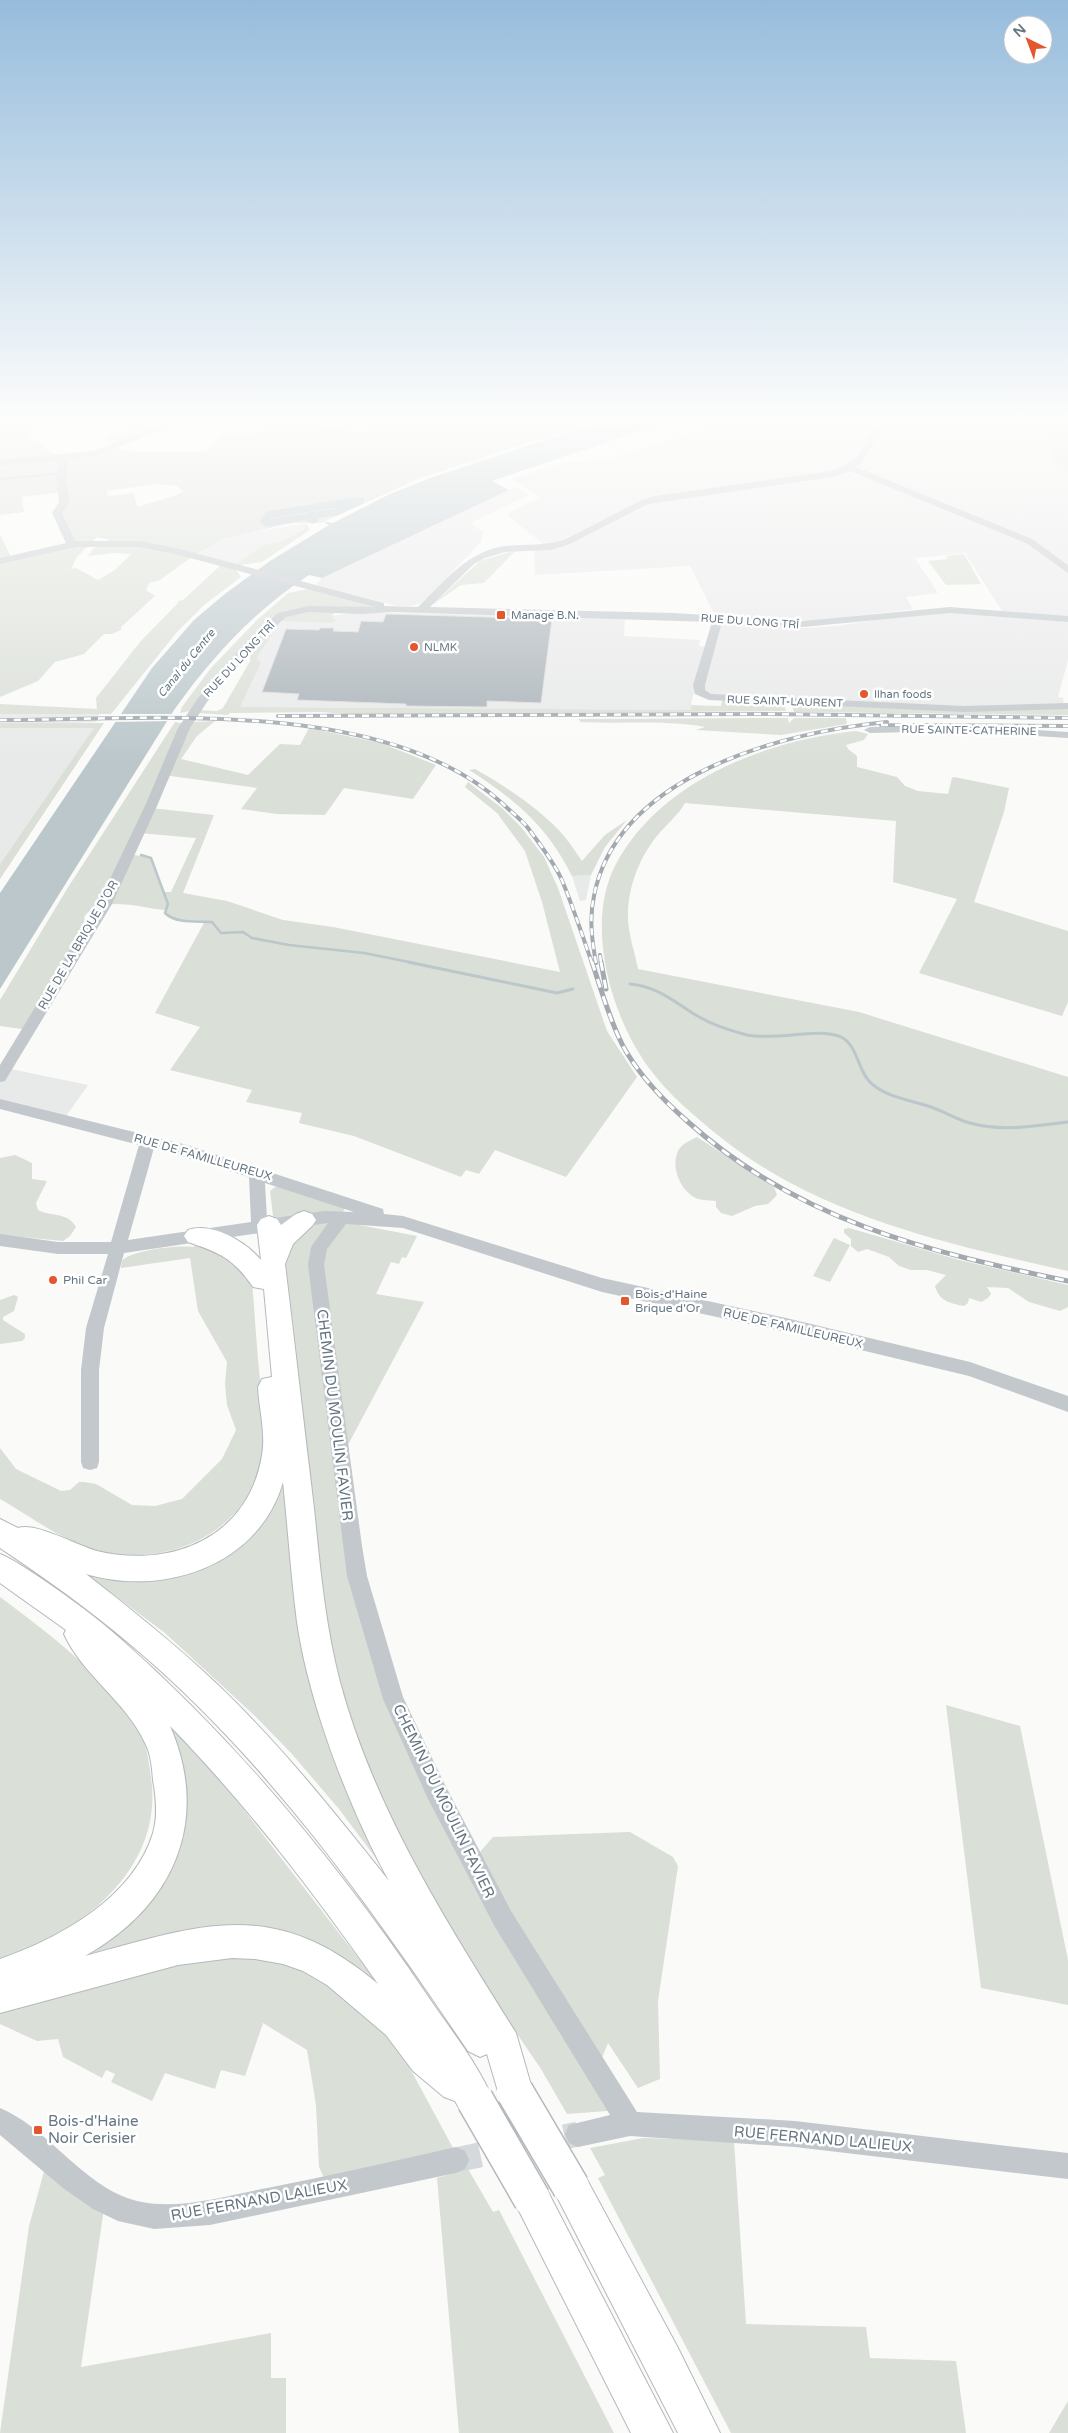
<svg xmlns="http://www.w3.org/2000/svg" width="1068" height="2433" font-family="'Varela Round',sans-serif">
  <style>
    .built { fill: #e8e9e9 }
    .green { fill: #dadfd7; fill-rule: evenodd }
    .water { fill: #bbc7cb }
    .pier { fill: #fafaf8 }
    .lines { fill: none; stroke-linecap: round; stroke-linejoin: round }
    .stream-far2 { stroke: #bbc7cb; stroke-width: 2 }
    .stream-far1 { stroke: #bbc7cb; stroke-width: 2.5 }
    .stream { stroke: #bbc7cb; stroke-width: 3 }
    .canal { stroke: #bbc7cb; stroke-width: 7 }
    .building { fill: #aab3b9; stroke: #dcdcda }
    .minor-tunnel { stroke: #d5d9db; stroke-width: 25; stroke-dasharray: 25 12; stroke-linecap: butt }
    .highway-casing { stroke: #b4b9bd; stroke-width: 2 }
    .minor { fill: #c3c8cc; fill-rule: evenodd }
    .highway { fill: #fff; fill-rule: evenodd }
    .rail-far1-casing { stroke: #a2aab0; stroke-width: 4 }
    .rail-casing { stroke: #a2aab0; stroke-width: 5 }
    .rail-far1 { stroke: #fff; stroke-width: 2.5; stroke-dasharray: 7; stroke-linecap: butt }
    .rail { stroke: #fff; stroke-width: 3; stroke-dasharray: 9; stroke-linecap: butt }
    .highway-bridge-casing { stroke: #b4b9bd; stroke-width: 39; stroke-linecap: butt }
    .highway-bridge { stroke: #fff; stroke-width: 36 }
    .poi-dot { fill: #e4572e; stroke: #fff; stroke-width: 2 }
    .labels { text-anchor: middle; stroke-width: 5; stroke-linejoin: round; paint-order: stroke }
    .far-poi-label { font-size: 11px; fill: #657683; stroke: #fff; text-anchor: start }
    .far-street-label { font-size: 11px; fill: #657683; stroke: #fff }
    .far-water-label { font-size: 11px; font-style: italic; fill: #60757c; stroke: #fff }
    .street-label { font-size: 12px; fill: #657683; stroke: #fff }
    .poi-label { font-size: 12px; fill: #657683; stroke: #fff; text-anchor: start }
    .near-street-label { font-size: 15px; fill: #657683; stroke: #fff }
    .near-poi-label { font-size: 15px; fill: #657683; stroke: #fff; text-anchor: start }
  </style>
  <rect width="100%" height="100%" fill="#fafaf8"/>
  <path class="built" d="M718 423H1042L1052 460 1064 468 1068 474V617L1002 611 965 553 915 558 938 593 906 597 913 609 811 621 715 616 690 566 535 575 534 549 542 543 508 516 510 512 541 497 512 479 562 463 612 459Z
    M515 487 528 493V495L471 523 483 532 481 542 423 602 410 606H398L316 585 322 578Z
    M302 524 305 527 302 531 280 542 263 545 233 566 193 556 225 538 239 534Z
    M356 612 625 618 624 636 700 640 699 646 707 647 691 704 692 710 239 707 258 656 281 621 331 623 335 622 332 616Z
    M933 612 977 613 1068 622V660L1058 697 1063 698 1064 705 967 707 782 698 710 697 704 691 706 668 720 621 803 628 835 626Z
    M0 714H99L96 722H73L98 723 0 864Z
    M591 875 586 900 580 901 572 876Z
    M6 1068 88 1085 64 1119 0 1104V1077Z"/>
  <path class="green" d="M0 423H33L30 440 37 441 53 454V458L95 453 108 446V436L129 432 130 423H177L113 448 139 452H205L226 432 255 435 268 423H294L367 432 374 423H589L420 478 321 523H292L225 538 193 556 160 580 149 583 146 590 155 596 121 627V630L112 634H104L84 654 55 662 38 681 0 697V534L12 559 72 545 57 513 63 492 22 497 24 512 0 515ZM158 484 177 486 183 491 177 495 137 507 134 493 108 496 107 491ZM97 537 110 540 100 543H102L92 550 88 556 114 553 131 554 115 570 98 580 76 568 71 569 77 557Z
    M1042 423H1068V474L1064 468 1052 460Z
    M302 524 307 525 310 530 262 562 233 566 241 577 204 605 177 632 111 714H0V704L97 709 96 698 140 642 178 603V601L183 600 223 563 233 566 263 545 280 542 302 531 305 527Z
    M516 550 484 583 461 585 432 605 480 561Z
    M964 554 981 584 946 585 928 561 948 559 946 556Z
    M313 588 378 607 337 610 332 616 336 621 331 623 281 621 258 656 257 660 261 662 240 707 691 710V705L721 706 722 700 784 702 786 711 348 714 321 712 230 713 228 715 198 713 195 710 180 713 182 707 211 668 256 621 288 593ZM251 644 250 661 223 708 217 711 196 710Z
    M797 702 964 709 1068 706V715L794 712 792 705Z
    M788 718 789 723 794 718H846L847 724 781 735 696 730 705 727C666 720 622 724 581 722L578 719Z
    M215 721 197 736 181 759 248 775 280 744 300 745 309 728 381 743 436 765 413 799 344 788 325 815 277 814 241 809 257 788 164 775 151 808 214 815 183 893 227 901 283 920 333 927 560 972 542 902 525 851 497 813 465 787 468 782 503 809 521 827 544 857 558 888 607 1031 637 1077 566 1177 495 1150 479 1174 466 1170 461 1177 354 1136 299 1123 302 1113 246 1102 252 1090 170 1070 200 1027 155 1013 205 921 178 920 169 917 165 913V910C141 908 100 894 84 917L87 924 29 1030 0 1026V1000L67 889 175 722 181 723 184 728 193 722ZM139 833 196 838 171 892H164L151 858 129 854Z
    M0 723H104L0 879V864L94 728H0Z
    M856 731 868 734 864 740 846 745 848 749 857 756V767L897 777 905 786 918 791 948 794 952 778 954 777 1009 788 1004 812 974 902 1068 931V1002L1062 1016 919 973 957 899 893 882 896 821 685 803C679 815 662 828 653 841 637 863 627 892 628 920 629 936 635 954 638 969L859 1012 1068 1077V1271C947 1244 818 1216 719 1136 694 1116 668 1094 649 1068 611 1017 584 923 616 864 661 780 767 740 856 731Z
    M475 769C504 785 543 811 564 836 571 844 576 853 582 861L605 835 627 820 605 847 591 875 572 876C548 827 515 799 469 770Z
    M697 1137 774 1187 777 1195 768 1204 755 1206 732 1216 721 1213 716 1207V1201C708 1200 699 1201 692 1196 679 1187 671 1166 678 1151 681 1144 691 1140 697 1137Z
    M15 1155 32 1163V1179L47 1181 36 1203 38 1210C52 1217 68 1212 76 1227L70 1236 63 1241 0 1235V1158Z
    M282 1185 345 1208 343 1212 275 1218 273 1216 270 1191 275 1187Z
    M342 1217 354 1224 417 1236 406 1258 402 1257 399 1264 391 1262 376 1294 424 1302 341 1458 375 1638 473 1860 493 1837 630 1832 673 1857 678 1866 658 2001 660 2079 638 2088 608 2043 597 2070 621 2110 567 2114 541 2069 467 1960 403 1844 364 1756 336 1676 324 1617 281 1266 284 1248 313 1223Z
    M849 1228 959 1260 1068 1285V1307L1060 1311 1029 1302 1008 1288 987 1287 991 1294 988 1298 981 1302 969 1298 968 1303 964 1306C949 1303 939 1301 935 1286L946 1275 927 1270H911L899 1266 889 1257 867 1249 858 1252 851 1246V1239L844 1233V1229Z
    M834 1238 850 1245 830 1282 813 1276Z
    M198 1244H214L252 1281C255 1317 257 1354 261 1390 262 1408 267 1429 265 1447 253 1534 164 1573 86 1547 59 1538 25 1513 0 1499V1448L16 1469 61 1491 70 1490 79 1482H84L96 1484 132 1505 155 1506 182 1499 222 1459 236 1430 227 1405 225 1384 227 1362 198 1311 190 1258 121 1268 122 1261C131 1250 178 1245 193 1247Z
    M14 1295 18 1297 14 1311 3 1317V1320L25 1334V1338L22 1341 0 1344V1300Z
    M280 1456 291 1498 390 1877 339 1809 292 1754 255 1716 165 1633 86 1574 197 1566Z
    M0 1597C50 1634 106 1677 139 1730 147 1744 149 1763 151 1778 161 1846 117 1898 62 1932 54 1937 45 1944 36 1948 25 1953 12 1955 0 1959Z
    M136 1690 224 1784 359 1959 414 2022 283 1937 12 1983 173 1849Z
    M946 1705 1020 1726 1068 1960V2005L981 1988Z
    M226 1950 307 1965 392 2035 453 2148 329 2189 319 2167 316 2105 307 2050 263 2023 245 2076 221 2070 215 2089 165 2073 152 2101 111 2082 115 2074 106 2070 102 2078 63 2057 58 2039 37 2041 0 2024V2009Z
    M643 2138 734 2141 746 2324 866 2327 870 2358 956 2361 966 2433H731L598 2178 605 2175 590 2148Z
    M48 2157 105 2201 81 2367 271 2333V2378H286V2433H0L29 2226Z
    M468 2169 493 2212 499 2210 614 2433H459L437 2178Z
    M1068 2401V2433H1049Z"/>
  <path class="water" d="M597 423H664L492 481 509 490 322 578 309 575C254 611 212 657 174 710L0 989V893L152 668 194 620 226 593 270 561 329 525 325 523 326 522 333 523 390 494 430 478Z"/>
  <path class="pier" d="M118 714H175L170 721 113 722Z"/>
  <g class="lines">
    <path class="stream-far2" d="M0 479 55 474"/>
    <path class="stream-far1" d="M141 855 151 858 168 904 165 913C176 924 197 921 212 922L221 933 243 932 252 938 289 945 364 953 414 963"/>
    <path class="stream" d="M408 962 557 993 573 989
      M630 984C658 986 678 1005 701 1018 715 1026 732 1031 747 1035 775 1041 818 1027 841 1037 858 1045 858 1073 872 1084 887 1097 909 1100 928 1106 942 1110 955 1119 970 1123 1002 1132 1036 1126 1068 1122"/>
    <path class="canal" d="M354 501H361L336 512 309 516 315 519 313 520 306 517 267 523 264 521 268 515Z"/>
  </g>
  <path class="building" d="M386 614 552 619 541 703 487 701V707L406 706V704L297 700 299 694 262 692 286 629 319 630 320 628H334L333 631 358 632 361 621 383 622Z"/>
  <g class="lines">
    <path class="minor-tunnel" d="M456 2160 578 2134"/>
    <g class="highway-casing">
      <path id="highway" d="M304 1211 312 1214 316 1220 312 1226 293 1244 285 1264C295 1345 304 1427 314 1508 320 1567 325 1625 340 1682 374 1809 447 1923 516 2033L533 2092 528 2105 515 2110 502 2105 487 2054 480 2057 468 2051C370 1906 266 1758 131 1645 89 1609 45 1578 0 1548V1519L18 1528C36 1522 78 1546 97 1551 172 1569 249 1537 262 1455 266 1433 259 1409 258 1387L262 1379 272 1377 264 1289 253 1287C233 1258 220 1253 188 1242L184 1236 188 1230C212 1222 245 1241 261 1260L257 1225 261 1219 269 1216 277 1219 281 1225 296 1214ZM283 1482C288 1529 291 1576 297 1622 309 1704 349 1808 389 1881 335 1813 280 1744 217 1684 175 1644 131 1609 86 1574 163 1597 259 1566 283 1482Z
        M0 1554C15 1560 28 1570 42 1579 70 1598 97 1618 123 1641 240 1745 339 1865 427 1995 449 2028 478 2063 493 2100L488 2113 475 2118 462 2113 455 2101 444 2097 413 2071 386 2035 327 1985 303 1971 283 1964 255 1959 232 1958 178 1965 0 2013V1959C60 1938 133 1898 153 1833 158 1816 156 1797 153 1780 152 1768 151 1754 145 1743 126 1701 83 1676 64 1634L66 1630 0 1583ZM170 1726C247 1805 314 1893 378 1984 274 1896 203 1924 85 1956 174 1906 211 1821 170 1726Z
        M571 2168 584 2174 678 2348 720 2433H678L552 2187 558 2174Z
        M532 2180 545 2186 673 2433H631L513 2199 519 2186Z"/>
    </g>
    <path class="minor" d="M168 423H181L98 455 67 460 66 477 69 502 62 513 75 541H139L176 548 384 603V606L418 607C444 582 468 550 506 546 526 544 544 546 564 540L642 500 655 496 831 471C859 462 864 446 879 423H888L862 462 856 467 1032 539 1068 565V573L1026 543 850 471 833 477 648 504 570 544 551 550 505 552 485 558 474 564 430 607 673 613 803 621 950 607 1068 616V622L950 613 803 627 722 622 705 685V690L711 694 964 706 1068 703V709L964 712 709 700 695 694 693 685 712 622 392 612 362 614 308 612 286 617 255 645 207 702 190 728 157 806 112 904 5 1081 0 1082V1065L98 904 145 806 178 728 198 698 247 641 278 613 308 606 375 607 175 554 139 547H76L0 564V558L66 543 52 513 59 502 56 477 58 461 0 466V460L93 451Z
      M952 725 1068 732V738L952 731 870 733 864 730 870 727Z
      M0 1099 187 1145 383 1209 384 1214 403 1216 602 1278 786 1318 970 1362 1068 1396V1412L969 1376 786 1332 602 1292 403 1228 346 1224 327 1249 324 1265 362 1546 367 1576 403 1697 444 1783 511 1911 637 2112 795 2121 1068 2153V2179L795 2147 630 2136 578 2147 569 2143 565 2134 569 2125 610 2115 495 1927 428 1799 383 1699 347 1576 308 1265 311 1247 328 1223 124 1253 104 1328 99 1370V1462L97 1468 90 1470 83 1468 81 1462V1370L86 1328 108 1254H58L0 1246V1234L58 1242H111L139 1145 0 1109ZM154 1148 249 1177 251 1222 128 1240ZM265 1183 354 1212 324 1211 267 1219Z
      M0 2108C44 2126 76 2176 122 2196 166 2215 223 2196 267 2188 330 2176 393 2161 456 2147L465 2151 469 2160 465 2169 456 2173 210 2225 154 2229 118 2221 93 2209 63 2188 0 2135Z"/>
    <use href="#highway" class="highway"/>
    <g class="rail-far1-casing">
      <path id="rail-far1" d="M278 716 768 714 1068 718
        M0 720C150 720 385 696 503 804 511 812 521 819 528 828 539 843 553 861 561 878 573 906 582 935 592 963
        M881 725 1068 726
        M600 955 601 963
        M596 963C592 941 589 918 594 896 617 775 783 732 887 722"/>
    </g>
    <g class="rail-casing">
      <path id="rail" d="M592 962C601 989 609 1018 622 1044 637 1073 663 1100 687 1121 797 1220 927 1252 1068 1281
        M601 962 606 989"/>
    </g>
    <use href="#rail-far1" class="rail-far1"/>
    <use href="#rail" class="rail"/>
    <g class="highway-bridge-casing">
      <path id="highway-bridge" d="M515 2092 571 2187
        M475 2100 532 2199"/>
    </g>
    <use href="#highway-bridge" class="highway-bridge"/>
  </g>
  <linearGradient id="sky" x2="0" y2="1"><stop stop-color="#96bcdc"/><stop offset="0.55" stop-color="#fdfdfc"/><stop offset="1" stop-color="#fdfdfc" stop-opacity="0"/></linearGradient>
  <rect width="1068" height="764" fill="url(#sky)"/>
  <g class="poi-dot">
    <rect x="496" y="610" width="10" height="10" rx="2.5"/>
    <circle cx="414" cy="647" r="5"/>
    <circle cx="864" cy="694" r="5"/>
    <circle cx="53" cy="1280" r="5"/>
    <rect x="620" y="1296" width="10" height="10" rx="2.5"/>
    <rect x="33" y="2125" width="10" height="10" rx="2.5"/>
  </g>
  <g class="labels">
    <g class="far-poi-label">
      <text x="511" y="619">Manage B.N.</text>
      <text x="424" y="651">NLMK</text>
      <text x="874" y="698">Ilhan foods</text>
    </g>
    <g class="far-street-label">
      <text transform="translate(750 621) rotate(4)" y="4">RUE DU LONG TRÎ</text>
      <text transform="translate(239 659) rotate(-47)" y="4">RUE DU LONG TRÎ</text>
      <text transform="translate(785 701) rotate(2)" y="4">RUE SAINT-LAURENT</text>
      <text transform="translate(969 730) rotate(1)" y="4">RUE SAINTE-CATHERINE</text>
    </g>
    <g class="far-water-label">
      <text transform="translate(186 663) rotate(-51)" y="4">Canal du Centre</text>
    </g>
    <g class="street-label">
      <text transform="translate(78 945) rotate(-60)" y="4">RUE DE LA BRIQUE D'OR</text>
      <text transform="translate(203 1157) rotate(16)" y="4">RUE DE FAMILLEUREUX</text>
      <text transform="translate(793 1328) rotate(13)" y="4">RUE DE FAMILLEUREUX</text>
    </g>
    <g class="poi-label">
      <text x="63" y="1284">Phil Car</text>
      <text x="635" y="1298">Bois-d'Haine<tspan x="635" dy="14">Brique d'Or</tspan></text>
    </g>
    <g class="near-street-label">
      <text transform="translate(335 1415) rotate(83)" y="5">CHEMIN DU MOULIN FAVIER</text>
      <text transform="translate(444 1801) rotate(64)" y="5">CHEMIN DU MOULIN FAVIER</text>
      <text transform="translate(823 2139) rotate(5)" y="5">RUE FERNAND LALIEUX</text>
      <text transform="translate(259 2200) rotate(-10)" y="5">RUE FERNAND LALIEUX</text>
    </g>
    <g class="near-poi-label">
      <text x="48" y="2126">Bois-d'Haine<tspan x="48" dy="17">Noir Cerisier</tspan></text>
    </g>
  </g>
  <g transform="translate(1028 40) rotate(318)"><circle r="24" fill="#ffffff" stroke="#c1c8cd"/>
  <path d="M0-4L9 19L0 12L-9 19Z" fill="#e4572e"/>
  <text y="-8" font-size="14" font-weight="bold" text-anchor="middle" fill="#657683">N</text>
  </g>
</svg>
